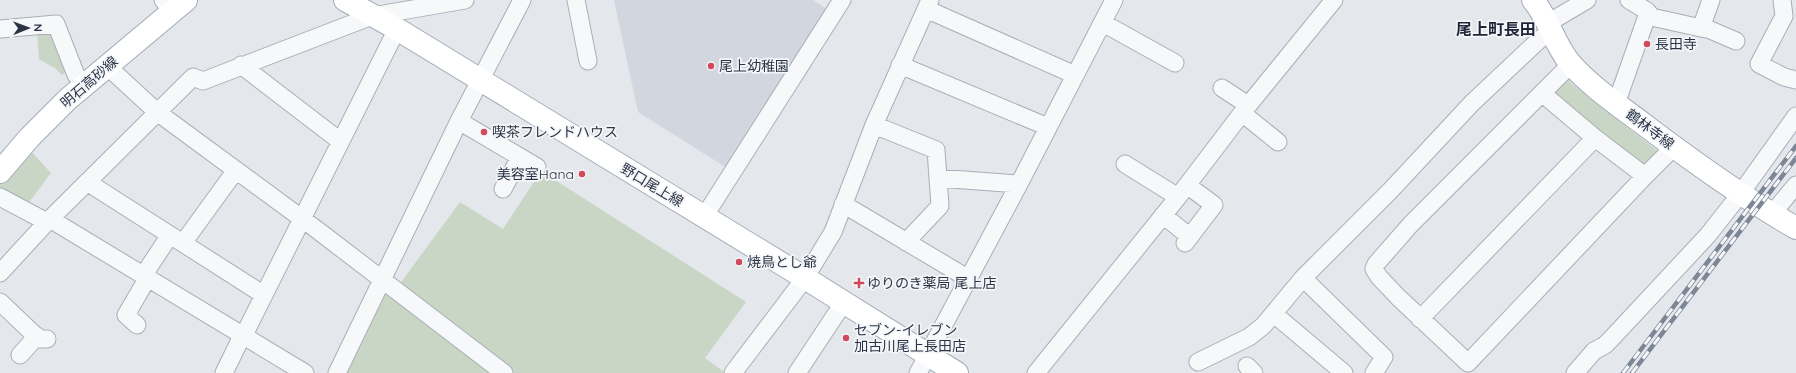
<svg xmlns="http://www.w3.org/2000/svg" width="1796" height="373" font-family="Quicksand,'Noto Sans JP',sans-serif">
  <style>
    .built { fill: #d2d6de }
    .green { fill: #c9d6c5 }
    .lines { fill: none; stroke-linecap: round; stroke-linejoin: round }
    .minor-casing { stroke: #a9aeb7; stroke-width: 19 }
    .major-casing { stroke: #a3abb8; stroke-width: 24 }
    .minor { stroke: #f7f8fa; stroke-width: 17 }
    .major { stroke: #fff; stroke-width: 22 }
    .rail-casing { stroke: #7d8696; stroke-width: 4.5 }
    .rail { stroke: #f4f6f9; stroke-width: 3; stroke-dasharray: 9; stroke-linecap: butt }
    .poi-dot { fill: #d1495b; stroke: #f4f6f9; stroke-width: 1.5 }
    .labels { text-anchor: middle; stroke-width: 3.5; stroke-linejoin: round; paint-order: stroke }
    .poi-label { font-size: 14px; fill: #2b3445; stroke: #f4f6f9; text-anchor: start }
    .street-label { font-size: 14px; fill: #2b3445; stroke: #f4f6f9 }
    .quarter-label { font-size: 16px; font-weight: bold; fill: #1d2536; stroke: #f4f6f9 }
  </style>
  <rect width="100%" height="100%" fill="#e4e7ec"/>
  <path class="built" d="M614 0H813L830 11 727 168 638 112Z"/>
  <path class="green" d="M37 31H45L55 37 67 71 62 75 56 69 39 59Z
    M1564 74 1572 84 1587 96 1659 152 1648 163 1636 162 1556 94V83Z
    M29 149 51 173 25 208 0 195V185Z
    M541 171 746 302 705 358 724 372 723 373H514L399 285 460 202 503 229Z
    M385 290 497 373H344Z"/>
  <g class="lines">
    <g class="minor-casing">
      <path id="minor" d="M163 0 173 11
        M576 0 588 61
        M1629 0 1647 11 1651 16
        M1782 0 1784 16 1759 64 1784 77 1796 80
        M926 9 1075 75
        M1103 23 1175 63
        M1548 23 1587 0
        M1701 28 1708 29 1736 41
        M0 29 56 24 76 75 86 84
        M1571 64 1411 224 1376 264 1374 269 1379 277 1398 297 1468 363 1645 176 1674 147
        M241 65 340 141
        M900 65 1048 127
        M107 66 157 112 316 229 504 373
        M1222 88 1248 105
        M1543 94 1595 138 1645 176
        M1616 104 1647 16 1701 28 1711 0
        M1242 113 1278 142
        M459 121 537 167
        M874 125 936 150 940 206 906 242
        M1125 164 1178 197
        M938 178 1019 184
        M87 182 264 295
        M503 189 520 157
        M0 197 47 222
        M843 204 969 279
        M1772 214 1796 185
        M1163 215 1190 237
        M704 217 842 0
        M50 219 305 373
        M183 243 236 170
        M1185 243 1214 205 1187 185
        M0 273 47 222 193 77 203 81 372 16 465 0
        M143 276 170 235
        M1303 278 1384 357 1374 373
        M0 302 39 339H47
        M1274 314 1344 373
        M1420 319 1595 138
        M137 325 126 315 147 279
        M243 337 397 29
        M20 355 37 336
        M1198 362 1249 337 1263 326 1303 278 1390 191 1472 103 1540 39 1552 31
        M1247 366 1254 373
        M224 373 242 336
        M337 373 459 121 522 0
        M733 373 805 278 833 232 874 125 930 0
        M797 373 844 302
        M918 373 1019 184 1114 0
        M1036 373 1178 197 1242 113 1334 0
        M1575 373 1594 351 1605 345 1611 339 1708 235 1741 193 1796 116"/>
    </g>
    <g class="major-casing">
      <path id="major" d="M345 0 397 29 805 278 957 373
        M1533 0C1549 19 1554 44 1570 63 1590 86 1618 105 1642 123 1692 161 1742 197 1796 228
        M0 172 29 138 68 99 186 0"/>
    </g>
    <use href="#minor" class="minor"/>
    <use href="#major" class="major"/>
    <g class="rail-casing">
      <path id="rail" d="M1623 373 1796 146
        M1632 373 1796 158"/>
    </g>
    <use href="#rail" class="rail"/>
  </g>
  <g class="poi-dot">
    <circle cx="1647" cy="44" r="4"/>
    <circle cx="711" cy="66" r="4"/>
    <circle cx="484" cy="132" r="4"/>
    <circle cx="582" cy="174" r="4"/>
    <circle cx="739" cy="262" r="4"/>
    <path d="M857 277h4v4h4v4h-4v4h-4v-4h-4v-4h4z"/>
    <circle cx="846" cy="338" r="4"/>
  </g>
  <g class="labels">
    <g class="poi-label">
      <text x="1655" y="49">長田寺</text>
      <text x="719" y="71">尾上幼稚園</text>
      <text x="492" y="137">喫茶フレンドハウス</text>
      <text x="574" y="179" text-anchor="end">美容室Hana</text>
      <text x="747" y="267">焼鳥とし爺</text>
      <text x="867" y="288">ゆりのき薬局 尾上店</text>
      <text x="854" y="335">セブン-イレブン<tspan x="854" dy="16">加古川尾上長田店</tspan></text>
    </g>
    <g class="street-label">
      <text transform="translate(89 82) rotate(-41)" y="5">明石高砂線</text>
      <text transform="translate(1650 129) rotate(37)" y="5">鶴林寺線</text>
      <text transform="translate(652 185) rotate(31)" y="5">野口尾上線</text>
    </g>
    <g class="quarter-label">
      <text x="1496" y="35">尾上町長田</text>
    </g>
  </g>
  <g transform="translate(28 28) rotate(89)" stroke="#f4f6f9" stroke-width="3" paint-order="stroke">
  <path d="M0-3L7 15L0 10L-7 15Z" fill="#2b3445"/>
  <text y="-6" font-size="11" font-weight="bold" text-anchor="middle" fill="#2b3445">N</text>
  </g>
</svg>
